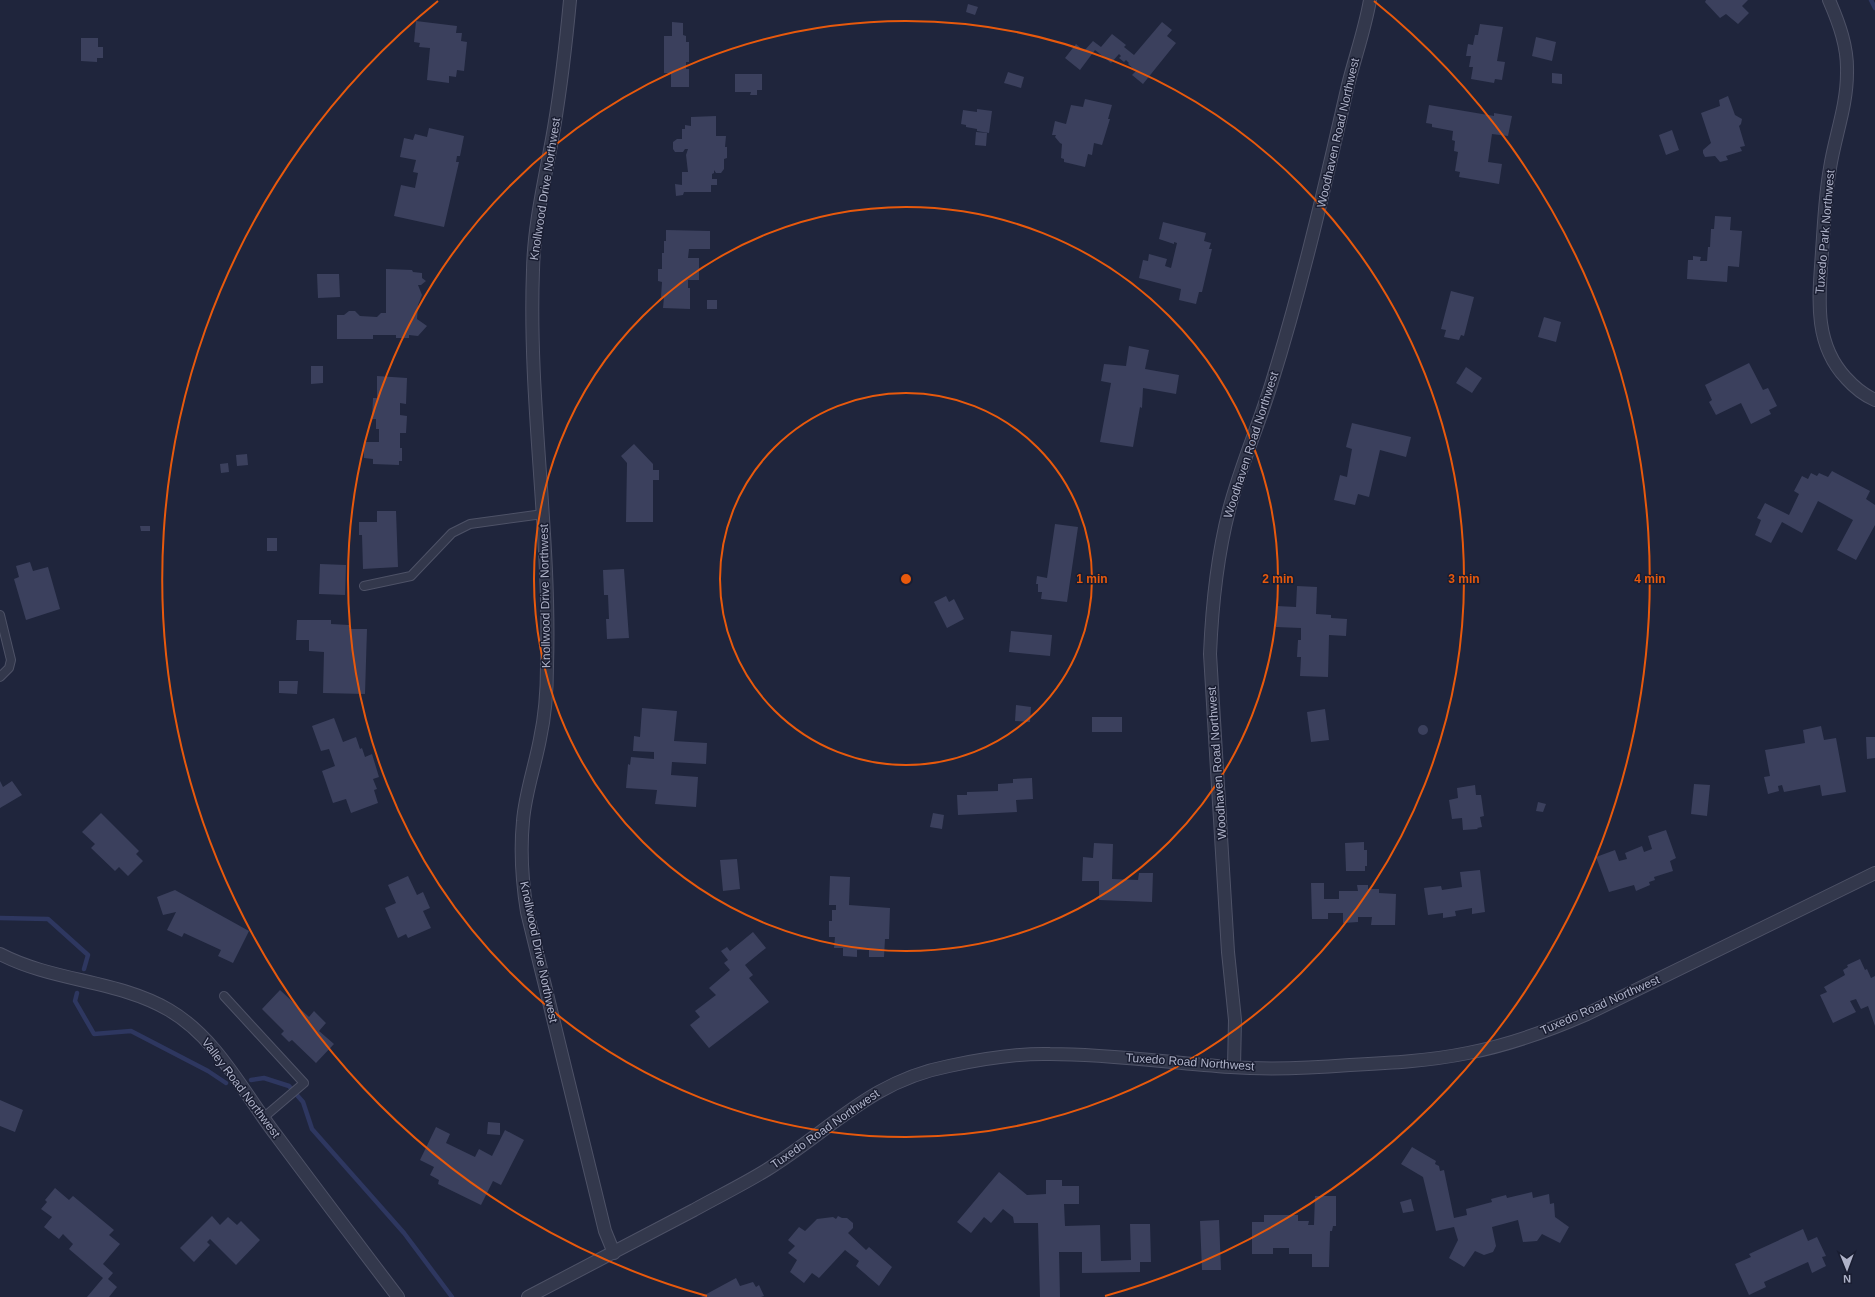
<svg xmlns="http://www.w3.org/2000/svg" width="1875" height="1297" font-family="Arial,sans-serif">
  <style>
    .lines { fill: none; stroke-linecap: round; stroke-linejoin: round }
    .stream { stroke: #2e3760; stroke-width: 4.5 }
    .building { fill: #3b405d }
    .lane-casing { stroke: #4e5267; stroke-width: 10 }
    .street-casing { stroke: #4e5267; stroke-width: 14 }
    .lane { stroke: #33384c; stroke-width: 8 }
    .street { stroke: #33384c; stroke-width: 12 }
    .ring { fill: none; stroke: #e8590c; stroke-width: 2 }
    .labels { text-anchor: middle; stroke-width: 3; stroke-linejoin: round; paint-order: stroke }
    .street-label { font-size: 12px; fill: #aeb2c8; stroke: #191d31 }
    .centre { fill: #e8590c; stroke: #191d31; stroke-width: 2 }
    .ring-label { font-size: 12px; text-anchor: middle; font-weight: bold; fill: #e8590c; stroke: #191d31; stroke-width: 3; stroke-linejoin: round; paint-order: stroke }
  </style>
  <rect width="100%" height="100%" fill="#1f253c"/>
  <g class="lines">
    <path class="stream" d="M1871 0 1875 8
      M0 918 48 919 88 955 84 969
      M77 993 75 1001 94 1034 131 1031 208 1071 226 1083
      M251 1080 264 1078 289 1086 303 1102 312 1129 404 1233 452 1297"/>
  </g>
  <path class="building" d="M1706 0H1748L1742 6 1749 13 1738 24 1726 14 1720 18 1705 2Z
    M968 4 978 7 975 15 966 12Z
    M416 21 457 26 456 33H462L461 41 467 42 464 71 457 70 456 77 449 76V83L427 80 430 48 419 47 420 43 414 42Z
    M672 22 683 23V35L686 36V42H689V62H686V69H689V87H671V73H664V36H672Z
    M1162 22 1172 30 1167 36 1176 43 1143 84 1132 75 1136 71 1128 64 1129 63 1126 60 1124 62 1119 58 1121 56 1119 54 1111 63 1095 50 1080 70 1065 58 1076 44 1084 51 1093 41 1101 47 1112 34 1126 45 1124 47 1134 55Z
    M1480 24 1503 27 1497 61 1505 62 1502 80 1495 79 1494 83 1471 79 1473 67H1469L1471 56H1466L1468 44 1473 45 1475 35H1478Z
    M1536 37 1556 42 1552 61 1532 56Z
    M81 38H98V47H103V58H97V62L81 61Z
    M1008 72 1024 77 1021 88 1004 83Z
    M1552 73 1562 74V84L1552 83Z
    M735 74H762V90H757V95H750L751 92H735Z
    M1728 96 1735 115 1742 119 1741 124 1739 126 1745 146 1740 147 1742 151 1726 156 1728 160 1720 162 1715 156 1705 157 1703 153V150L1711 143 1701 113 1720 106 1719 100Z
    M1085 99 1112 105 1108 119H1110L1102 145 1094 143 1092 155 1088 154 1085 167 1064 162V159L1061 158 1062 144 1060 143 1055 137 1056 135H1052L1055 121 1066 124 1071 105 1083 107Z
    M1429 105 1494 116V113L1512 116 1508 136 1492 134 1488 162 1502 164 1499 184 1459 177 1460 172 1455 171 1458 152 1454 151 1455 141 1452 140 1453 131 1432 127V124L1426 123Z
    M977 109 992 111 989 133 977 131V129L966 127V125L961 124 963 110 977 112Z
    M716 116V136H726L725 147H727V158L724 159V169L721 173H716L714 170V173L712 174V179H717V185H711V192H684L683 195 676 196 675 184 682 185V172H688L686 155 688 149H685L683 152H675L673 149V142L677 139H682V129H685V125L691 126V117Z
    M429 128 464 136 460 156H457L456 162H459L444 227 394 216 401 185 415 188 418 173 413 172 416 160 400 157 404 138 413 140 415 134 427 137Z
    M1672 130 1679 150 1666 155 1659 135Z
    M976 132 987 133 986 146 975 145Z
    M1715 216 1731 217 1730 230 1742 231 1739 267 1728 266 1727 282 1687 279 1688 260H1693V256L1701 257 1700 261H1707L1708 247H1710L1711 229H1714Z
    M1163 222 1206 233 1204 241 1211 243 1209 249H1212L1202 292H1199L1196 304 1179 300 1181 289 1139 278 1143 260 1148 261 1149 254 1167 259 1165 266 1171 268 1177 243 1174 242V244L1159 239Z
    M666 230 710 231V249H689L688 258H699V280H688V288H690V309L663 308 664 297H661L662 282 658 281V269H662V253H664V241H666Z
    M386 269 412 270 413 272 422 273V278L426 281 421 285H418L422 295 418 305 417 319 427 326 418 336 409 335V338H396V335H373V339H337V315H344L349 311H355L360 316 377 317 381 313H386Z
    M317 274H339L340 297 318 298Z
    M1451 291 1474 297 1464 336 1461 335 1459 340 1444 337 1446 330 1441 329Z
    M707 300H717V309H707Z
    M1544 317 1561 322 1556 342 1538 337Z
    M1129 346 1149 350 1145 369 1179 375 1176 394 1143 388 1142 408 1140 407 1133 447 1100 442 1111 383 1101 381 1104 364 1126 366Z
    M1749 363 1763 390 1768 388 1777 406 1769 410 1771 414 1751 424 1741 403 1716 415 1709 402 1712 400 1705 385Z
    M311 366H323V383L311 384Z
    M1466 367 1482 378 1472 393 1456 383Z
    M377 376 407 378 406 404 400 403V415L407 416 406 433H400V448H402V461H399V465L373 464V459L364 458V442H379V429H376V419H372L373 398H377Z
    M1352 423 1411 437 1406 457 1380 450 1369 497 1358 494 1355 505 1334 500 1340 475 1347 477 1348 471 1352 449 1346 447Z
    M634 444 653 464V470H659V480H653V522H626L627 463 621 456Z
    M247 454 248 465 237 466 236 455Z
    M228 463 229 472 221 473 220 464Z
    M1832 471 1870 491 1866 499 1875 505V525L1856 560 1837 550 1853 520 1818 501 1802 533 1782 522 1771 543 1755 535 1761 520 1757 518 1765 503 1789 515 1799 494 1794 491 1802 476 1808 479 1811 473 1817 476 1819 473 1828 477Z
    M377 511H396L398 567 363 569 362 535H359V522H377Z
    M1055 524 1078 527 1067 602 1041 599 1042 592H1038V584H1036L1037 576 1047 578Z
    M140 526H150V531H141Z
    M267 538H277V551H267Z
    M30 562 33 571 48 567 60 609 26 620 14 579 19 577 16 566Z
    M320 564 346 565 345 595 319 594Z
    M624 569 629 638 607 639 606 619H609L608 595H604L603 570Z
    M1297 586 1317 587 1316 614 1331 615V618L1347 619 1346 636 1329 635 1328 677 1300 676 1301 657H1297L1298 640H1301V628L1276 627 1277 606 1296 607Z
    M946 596 949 602 954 599 964 619 947 628 934 602Z
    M297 620H331V624L349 625V629H367L365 694 323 693 324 652 309 651V640H296Z
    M1011 631 1052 635 1050 656 1009 652Z
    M279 681H298L297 694 279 693Z
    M1016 705 1031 707 1030 722 1015 721Z
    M642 708 677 711 674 741 707 743 706 764 672 762 671 775 698 777 696 807 655 804 657 790 626 788 628 764 630 765 631 757 654 759V752L633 751 634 736 640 737Z
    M1325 709 1329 740 1311 742 1307 712Z
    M1092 717H1122V732H1092Z
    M334 718 343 742 356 737 360 749 362 748 365 757 372 754 379 777 373 779 377 789 374 790 378 803 351 813 346 799 333 803 322 771 335 766 329 749 321 751 312 726Z
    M1418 730a5 5 0 1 1 10 0a5 5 0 1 1-10 0Z
    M1821 726 1824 740 1836 738 1846 792 1822 796 1820 785 1784 792 1782 785 1778 786 1779 791 1768 794 1764 777 1770 776 1765 750 1805 743 1803 730Z
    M1866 737H1875V758L1867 759Z
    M1032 778 1033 799 1016 800 1017 812 958 815 957 795H967V792L998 791V784L1013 783V779Z
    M0 781 3 787 12 781 22 795 0 808Z
    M1694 784 1710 785 1707 816 1691 814Z
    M1475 785 1476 795H1481L1484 816 1480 817 1482 827 1477 828 1478 829 1463 830 1462 818 1452 819 1449 800 1458 798 1457 788Z
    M1538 802 1546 804 1543 812 1536 811Z
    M101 813 139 851 136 854 143 861 128 876 119 867 115 871 91 848 95 844 82 832Z
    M933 813 944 815 942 829 930 827Z
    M1666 830 1676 858 1670 861 1673 871 1654 877 1655 880 1649 882 1650 885 1636 891 1634 885 1609 892 1596 857 1615 850 1619 861 1627 859 1625 853 1642 846 1644 852 1652 849 1648 836Z
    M1364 842V850H1367V866H1365V871H1346L1345 843Z
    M1094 843 1113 844 1112 879 1138 880 1139 873H1153L1152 902 1099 900V881H1082L1083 857 1093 858Z
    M737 859 740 889 723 891 720 860Z
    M1480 870 1485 912 1472 914V908L1455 911 1456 916 1443 918V913L1428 915 1424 888 1441 886 1442 890 1462 887 1460 872Z
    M408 876 417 895 423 892 430 908 423 911 431 928 408 938 406 934 398 938 385 908 396 903 388 885Z
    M830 876 850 877 849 905 890 908 889 939H885L884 957H869V950H857V957L843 956V948H834L835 937H829V921H832V910H836V905H829Z
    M1311 883H1324V899H1339V891H1358L1357 885H1368V889H1379V893L1396 894 1395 925H1371L1372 917H1358V922L1343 923V913H1328V919H1312Z
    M175 890 249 931 233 963 218 956 221 950 184 933 182 937 167 930 176 912 163 915 157 897Z
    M753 932 766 948 745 965 753 975 749 978 769 1002 709 1048 690 1025 700 1017 695 1011 716 995 709 988 730 970 724 963 728 960 721 951 727 947 730 951Z
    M1860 959 1865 970 1867 969 1871 978 1875 976V1026L1868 1006 1861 1009 1856 999 1850 1001 1856 1012 1833 1023 1820 995 1827 992 1824 987 1845 975 1843 970 1848 967 1847 965Z
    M280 990 309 1017 314 1011 326 1023 319 1031 334 1044 316 1063 292 1040 289 1042 281 1034 284 1031 262 1009Z
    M0 1100 23 1110 15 1132 0 1126Z
    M488 1122 500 1123V1135L487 1134Z
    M436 1127 450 1134 446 1143 475 1157 479 1149 492 1156 505 1130 524 1140 501 1185 493 1181 481 1205 438 1184 439 1180 430 1175 434 1167 420 1160Z
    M1412 1147 1436 1161 1435 1164 1439 1166 1440 1171 1444 1170 1454 1218 1467 1215 1466 1209 1492 1202 1491 1199 1506 1195 1507 1198 1532 1192 1533 1198 1549 1194 1550 1204 1554 1203 1555 1217 1569 1227 1560 1243 1542 1234 1537 1241 1523 1242 1518 1220 1492 1227 1496 1246 1493 1252 1484 1255 1475 1251 1464 1267 1449 1258 1458 1240 1454 1227 1436 1231 1423 1177 1401 1164Z
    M999 1172 1027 1195 1046 1194V1180H1062V1186H1079V1204H1064L1065 1226 1100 1225 1101 1261 1131 1260 1130 1224H1150L1151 1262H1140V1272L1082 1273V1252H1059L1060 1297H1040L1038 1223H1014L1013 1217 1003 1209 991 1223 984 1217 971 1233 957 1222Z
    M55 1188 69 1200 73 1196 114 1230 109 1235 120 1244 103 1264 113 1273 108 1279 117 1287 109 1297H87L103 1278 69 1249 73 1244 63 1234 59 1239 44 1227 52 1217 41 1209 47 1202 45 1200Z
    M1315 1196H1336V1226H1333L1332 1231H1330L1329 1267H1312V1254H1289V1248H1273V1254H1252V1222H1264V1215H1298V1221H1309L1308 1225H1314Z
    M1411 1199 1414 1211 1403 1213 1400 1202Z
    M212 1216 220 1225 228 1217 237 1225 241 1221 260 1240 236 1265 210 1239 207 1242 210 1245 194 1262 180 1248Z
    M838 1216 842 1218H847L853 1223V1228L848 1233 866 1250 869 1247 892 1267 879 1286 856 1266 859 1261 845 1250 819 1278 812 1273 804 1283 790 1272 797 1260 788 1253 795 1246 788 1240 799 1227 805 1231 817 1219 833 1217 836 1219Z
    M1219 1220 1221 1270H1202L1200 1221Z
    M1803 1229 1808 1241 1817 1237 1826 1256 1822 1257 1826 1266 1812 1273 1808 1262 1764 1282 1766 1287 1749 1295 1735 1264 1751 1257 1749 1254Z
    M736 1278 740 1286 753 1282 756 1287 759 1285 764 1296 761 1297H701Z"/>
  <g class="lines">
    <g class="lane-casing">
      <path id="lane" d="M364 586 411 576 452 533 470 524 543 514
        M0 615 11 660 9 668 0 677
        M224 996 304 1083 263 1118"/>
    </g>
    <g class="street-casing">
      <path id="street" d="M570 0C566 43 561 86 554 128 546 175 534 222 533 270 528 402 551 534 547 666 547 690 545 716 540 739 535 766 525 794 523 821 520 852 522 881 527 912L605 1231 614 1253
        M1829 0C1839 23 1848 47 1847 73 1847 106 1835 136 1830 168 1825 196 1824 224 1822 252 1819 297 1813 343 1846 378 1854 387 1864 395 1875 400
        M0 954C54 982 118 980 169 1010 217 1038 243 1092 276 1135 316 1189 357 1243 398 1297
        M1234 1067 1235 1020 1228 952 1210 654C1212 606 1217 557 1229 510 1240 467 1258 427 1271 385 1302 286 1325 186 1348 85 1355 57 1365 29 1370 0
        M528 1297C584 1268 639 1239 694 1210 719 1196 744 1184 768 1169 832 1129 871 1081 949 1066 982 1059 1017 1053 1050 1054 1111 1054 1171 1063 1231 1067 1271 1070 1311 1068 1350 1065 1390 1063 1429 1061 1468 1053 1509 1045 1548 1031 1587 1014L1875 873"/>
    </g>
    <use href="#lane" class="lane"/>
    <use href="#street" class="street"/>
  </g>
  <g class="ring">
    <circle cx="906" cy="579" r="186"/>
    <circle cx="906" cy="579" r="372"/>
    <circle cx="906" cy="579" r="558"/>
    <path d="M707 1296A744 744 0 0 1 438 1M1374 1A744 744 0 0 1 1105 1296"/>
  </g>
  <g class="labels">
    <g class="street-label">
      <text transform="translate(1338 133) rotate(-77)" y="4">Woodhaven Road Northwest</text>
      <text transform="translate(545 189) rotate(-81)" y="4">Knollwood Drive Northwest</text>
      <text transform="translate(1825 232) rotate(-85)" y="4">Tuxedo Park Northwest</text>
      <text transform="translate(1251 445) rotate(-72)" y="4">Woodhaven Road Northwest</text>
      <text transform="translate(545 596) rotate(-91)" y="4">Knollwood Drive Northwest</text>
      <text transform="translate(1217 763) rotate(-94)" y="4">Woodhaven Road Northwest</text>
      <text transform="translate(539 952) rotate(78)" y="4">Knollwood Drive Northwest</text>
      <text transform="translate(1600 1005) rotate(-24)" y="4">Tuxedo Road Northwest</text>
      <text transform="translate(1190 1062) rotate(4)" y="4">Tuxedo Road Northwest</text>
      <text transform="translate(241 1088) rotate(53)" y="4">Valley Road Northwest</text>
      <text transform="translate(825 1129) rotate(-35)" y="4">Tuxedo Road Northwest</text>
    </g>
  </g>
  <circle cx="906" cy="579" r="6" class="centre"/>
  <g class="ring-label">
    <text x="1092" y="583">1 min</text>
    <text x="1278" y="583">2 min</text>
    <text x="1464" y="583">3 min</text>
    <text x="1650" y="583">4 min</text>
  </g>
  <g transform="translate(1847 1269) rotate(179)" stroke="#191d31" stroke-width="3" paint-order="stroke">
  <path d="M0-3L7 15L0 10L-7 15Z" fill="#aeb2c8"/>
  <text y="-6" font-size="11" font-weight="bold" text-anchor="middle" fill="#aeb2c8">N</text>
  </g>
</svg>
